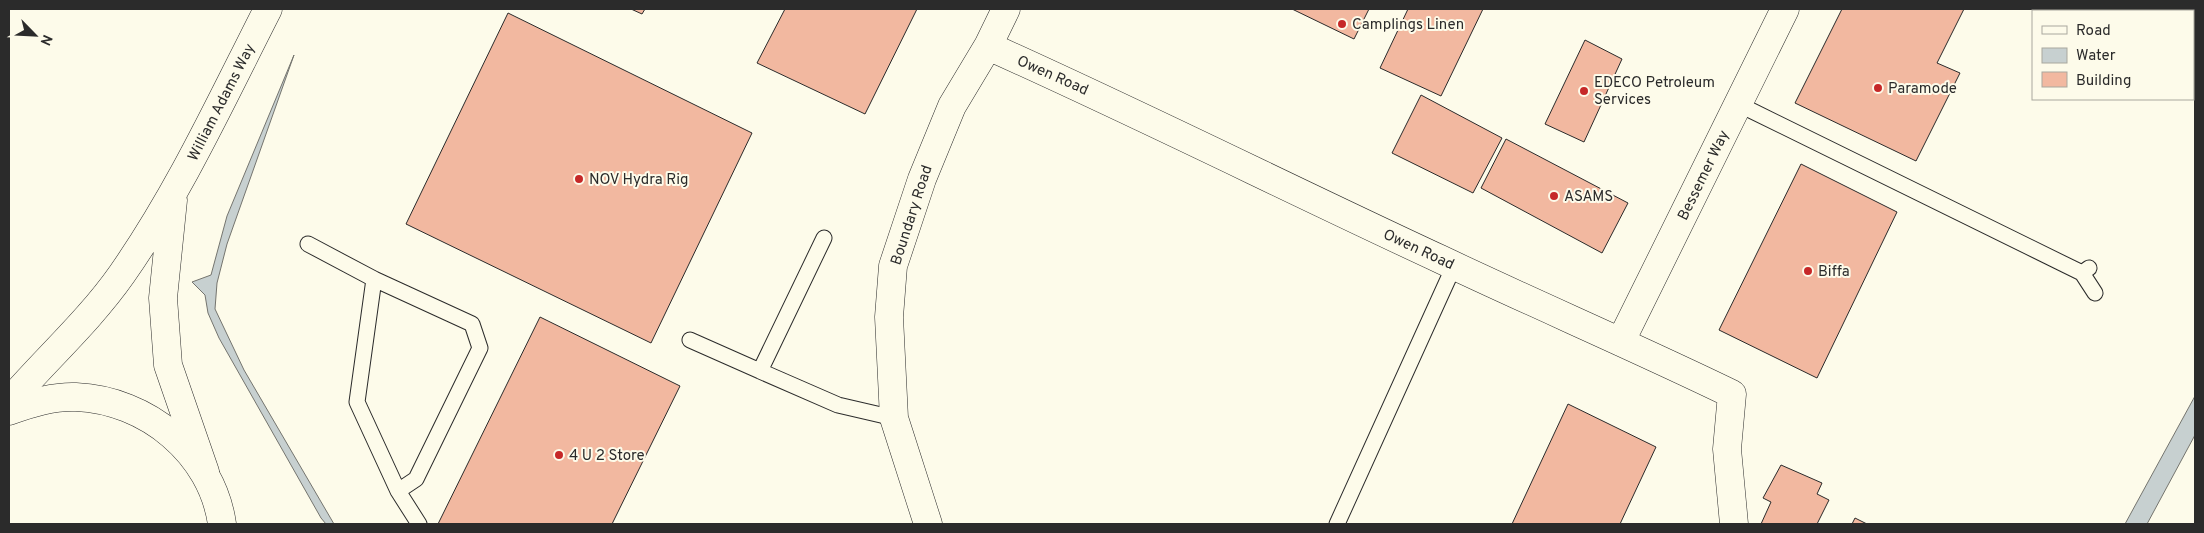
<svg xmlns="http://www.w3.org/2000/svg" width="2204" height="533" font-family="Overpass,sans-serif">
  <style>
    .water { fill: #c7d0d0; stroke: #74746e }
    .building { fill: #f2b8a0; stroke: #2b2b2b }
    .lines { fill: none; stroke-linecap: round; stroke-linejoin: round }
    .lane-casing { stroke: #2b2b2b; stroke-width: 17 }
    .street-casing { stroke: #2b2b2b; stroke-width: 29 }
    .secondary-casing { stroke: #2b2b2b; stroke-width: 29 }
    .highway-casing { stroke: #2b2b2b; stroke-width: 29 }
    .lane { stroke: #fdfbea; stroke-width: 15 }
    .street { stroke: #fdfbea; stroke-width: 28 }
    .secondary { stroke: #fdfbea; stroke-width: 28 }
    .highway { stroke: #fdfbea; stroke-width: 28 }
    .poi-dot { fill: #c62828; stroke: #fdfbea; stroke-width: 2 }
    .labels { text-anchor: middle; stroke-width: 4; stroke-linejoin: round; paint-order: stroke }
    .poi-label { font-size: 15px; fill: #2b2b2b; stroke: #fdfbea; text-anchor: start }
    .street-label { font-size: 15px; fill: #2b2b2b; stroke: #fdfbea }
  </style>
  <rect width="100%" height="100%" fill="#fdfbea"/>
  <path class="water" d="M294 55 227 244 217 283 215 309 244 370 334 524H326L321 518 219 338 208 313 205 295 192 282 211 275 227 216Z
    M2195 396V435L2147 524H2125Z"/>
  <path class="building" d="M631 9H645L642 14Z
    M785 9H917L865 114 757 63Z
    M1292 9H1369L1354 39Z
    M1408 9H1483L1441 96 1380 68Z
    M1842 9H1964L1937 63 1960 73 1916 161 1795 103Z
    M508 13 752 133 651 343 406 224Z
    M1585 40 1622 59 1584 142 1545 124Z
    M1421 95 1502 138 1473 193 1392 153Z
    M1506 139 1628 203 1602 253 1481 188Z
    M1801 164 1897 212 1817 378 1719 330Z
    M540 317 680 386 612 524H438Z
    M1568 404 1656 447 1620 524H1512Z
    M1781 465 1822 483 1817 494 1829 500 1817 524H1761L1771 502 1763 498Z
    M1855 518 1867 524H1852Z"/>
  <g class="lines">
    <g class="lane-casing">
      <path id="lane" d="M1738 104 2082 273 2089 268
        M824 238 760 371 838 405 894 418
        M308 244 374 279
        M2082 273 2095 293
        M690 340 760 371
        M398 491 416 479 480 348 472 324 374 279 357 402 398 491 419 524
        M1337 524 1454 266"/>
    </g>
    <g class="street-casing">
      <path id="street" d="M988 46C1140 114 1289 189 1440 259 1537 305 1635 347 1732 394L1727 449 1734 524
        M1621 341 1785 9
        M928 524 894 418 889 317 893 266 922 179 952 106 988 46 1006 9"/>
    </g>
    <g class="secondary-casing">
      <path id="secondary" d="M173 200 163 298 168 365 205 472
        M9 402C46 359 89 321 122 274 180 191 222 99 268 9"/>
    </g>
    <g class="highway-casing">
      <path id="highway" d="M9 411C30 403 53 396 76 397 147 400 212 453 222 524"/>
    </g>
    <use href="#lane" class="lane"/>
    <use href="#street" class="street"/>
    <use href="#secondary" class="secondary"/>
    <use href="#highway" class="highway"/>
  </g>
  <g class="poi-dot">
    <circle cx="1342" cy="24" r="5"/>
    <circle cx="1878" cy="88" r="5"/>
    <circle cx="1584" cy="91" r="5"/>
    <circle cx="579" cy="179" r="5"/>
    <circle cx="1554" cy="196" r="5"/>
    <circle cx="1808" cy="271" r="5"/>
    <circle cx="559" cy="455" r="5"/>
  </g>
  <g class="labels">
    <g class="poi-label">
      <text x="1352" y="29">Camplings Linen</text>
      <text x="1594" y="87">EDECO Petroleum<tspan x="1594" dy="17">Services</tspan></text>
      <text x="1888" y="93">Paramode</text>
      <text x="589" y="184">NOV Hydra Rig</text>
      <text x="1564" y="201">ASAMS</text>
      <text x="1818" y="276">Biffa</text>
      <text x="569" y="460">4 U 2 Store</text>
    </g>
    <g class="street-label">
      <text transform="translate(1053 75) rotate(24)" y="5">Owen Road</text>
      <text transform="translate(221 102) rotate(-63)" y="5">William Adams Way</text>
      <text transform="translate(1703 175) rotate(-64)" y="5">Bessemer Way</text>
      <text transform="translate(911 215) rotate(-72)" y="5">Boundary Road</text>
      <text transform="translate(1419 249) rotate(25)" y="5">Owen Road</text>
    </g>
  </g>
  <rect width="2204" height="533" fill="none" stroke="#2b2b2b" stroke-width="20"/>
  <rect x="2032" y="10" width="162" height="90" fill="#fdfbea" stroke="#a9a89e"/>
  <rect x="2042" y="26" width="25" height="8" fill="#fdfbea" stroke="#a9a89e"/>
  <text x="2076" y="35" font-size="15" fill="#2b2b2b">Road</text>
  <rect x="2042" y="48" width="25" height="15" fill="#c7d0d0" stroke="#a9a89e"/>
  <text x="2076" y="60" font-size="15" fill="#2b2b2b">Water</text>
  <rect x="2042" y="72" width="25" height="15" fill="#f2b8a0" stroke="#a9a89e"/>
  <text x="2076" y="85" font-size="15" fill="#2b2b2b">Building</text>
  <g transform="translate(35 35) rotate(114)" stroke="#fdfbea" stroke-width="4" paint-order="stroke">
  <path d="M0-4L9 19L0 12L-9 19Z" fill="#2b2b2b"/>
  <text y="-8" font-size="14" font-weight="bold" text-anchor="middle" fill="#2b2b2b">N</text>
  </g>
</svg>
